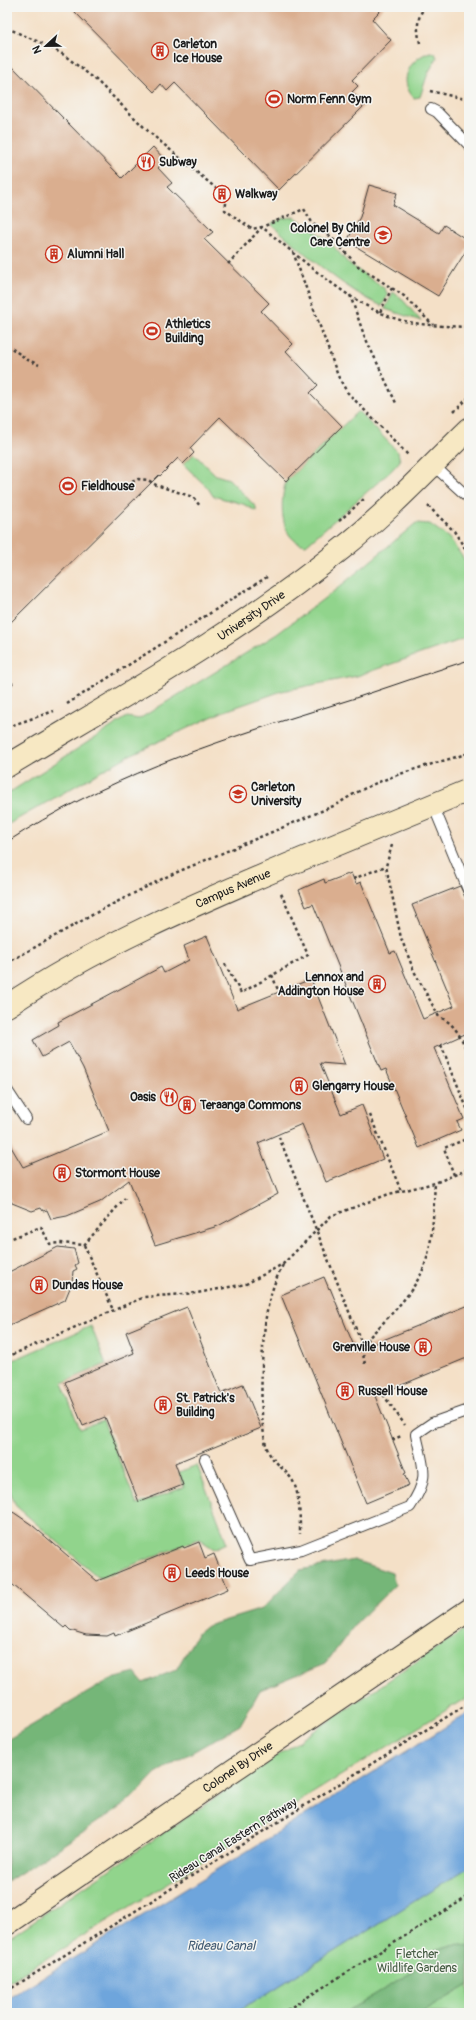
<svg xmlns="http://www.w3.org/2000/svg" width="476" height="2020" font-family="Pangolin,sans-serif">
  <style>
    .green { fill: #91d48c; stroke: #567854 }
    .forest { fill: #74b678; stroke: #48694a }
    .water { fill: #6ea5dc; stroke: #45607c }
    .building { fill: #daae8f }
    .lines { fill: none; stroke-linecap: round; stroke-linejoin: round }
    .lane-casing { stroke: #3c3936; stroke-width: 12 }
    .secondary-casing { stroke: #3c3936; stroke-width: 24 }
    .path { stroke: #3c3936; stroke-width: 2.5; stroke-dasharray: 3 3; stroke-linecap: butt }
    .lane { stroke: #fff; stroke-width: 10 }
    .secondary { stroke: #f7e8c3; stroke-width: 22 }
    .tram { stroke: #1c1c1c; stroke-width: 1 }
    .labels { text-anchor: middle; stroke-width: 3; stroke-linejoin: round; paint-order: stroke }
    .poi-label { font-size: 12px; font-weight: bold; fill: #1c1c1c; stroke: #f6f6f2; text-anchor: start }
    .street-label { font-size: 12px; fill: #1c1c1c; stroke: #f6f6f2 }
    .park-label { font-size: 12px; fill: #455c43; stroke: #f6f6f2 }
    .water-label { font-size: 13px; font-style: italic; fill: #415a72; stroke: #f6f6f2 }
  </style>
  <rect width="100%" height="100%" fill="#f6f6f2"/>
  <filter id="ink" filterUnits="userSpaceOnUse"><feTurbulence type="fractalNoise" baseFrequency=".025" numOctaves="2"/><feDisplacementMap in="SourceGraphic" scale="8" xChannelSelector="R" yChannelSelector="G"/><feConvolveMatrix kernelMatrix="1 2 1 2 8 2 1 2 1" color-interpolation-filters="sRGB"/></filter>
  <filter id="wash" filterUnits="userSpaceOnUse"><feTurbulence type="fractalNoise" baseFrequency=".012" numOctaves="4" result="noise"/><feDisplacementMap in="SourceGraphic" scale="16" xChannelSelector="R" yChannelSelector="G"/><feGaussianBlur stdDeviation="0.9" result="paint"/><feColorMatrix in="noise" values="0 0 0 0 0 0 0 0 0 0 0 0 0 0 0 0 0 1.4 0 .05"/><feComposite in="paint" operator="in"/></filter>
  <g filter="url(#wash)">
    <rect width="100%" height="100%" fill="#f4e0c7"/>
    <path class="green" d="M430 52 435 53 437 58 428 73 420 97 414 98C397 80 410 59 430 52Z
      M295 217 329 241 348 263 385 289 388 295 382 306C342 288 306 254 272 225V223L284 218Z
      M393 292 402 299 421 321 385 309Z
      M358 411 398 452 400 461 391 471 306 545C278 541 280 500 286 481Z
      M194 454 216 475 229 479 256 507V511L243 504 213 496 208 488 183 464Z
      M416 523 430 524 449 538 469 566V637L357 676 282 691 222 712 128 756 7 825V794L127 717 139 719 277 634 338 588Z
      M91 1326 106 1364 62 1383 80 1429 103 1420 137 1505 184 1487 179 1472 197 1465 227 1543 214 1549 199 1539 99 1578 16 1506 7 1484V1363Z
      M469 1626V1696L7 1983V1939Z
      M469 1867V2013H236Z"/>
    <path class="forest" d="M354 1560 392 1573 395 1585 357 1622 326 1663 260 1690 240 1725 156 1773 128 1802 7 1882V1740L109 1680 135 1673 143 1683 176 1670 197 1634 207 1626 262 1609 300 1570Z
      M459 1944 469 1947V1985L421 2013H344L414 1971 422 1959 434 1951Z"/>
    <path class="water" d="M469 1712V1867L236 2013H7V1999L275 1834Z"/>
    <g id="blocks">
      <path class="building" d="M70 7H384L372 19 391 40 352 80 358 86 352 92 365 105 279 190 175 83 167 91 161 84 154 92Z
        M7 61 122 178 153 147 165 160 158 168 172 183 167 187 213 232 204 239 269 303 261 311 293 344 286 351 318 385 310 393 342 426 286 481 220 417 190 448 194 453 183 464 178 458 160 476 159 475 7 626Z
        M369 185 397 193 393 205 439 233 444 225 469 241V246L438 296 347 241 360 217Z
        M351 873 356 884 361 882 390 953 395 951 423 1019 454 1006 412 905 460 886 465 897 469 898V1043L465 1034 434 1048 464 1119 457 1122 461 1130 419 1148 386 1069 381 1071 313 904 306 907 299 890 324 879 325 883Z
        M207 936 237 1009 311 979 345 1065 320 1063 341 1114 362 1105 383 1159 326 1182 302 1124 258 1143 278 1194 218 1226 155 1245 129 1180 100 1202 67 1216 51 1219 47 1210 43 1211 41 1208 32 1211 12 1203 7 1195V1140L23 1167 109 1131 83 1068 69 1042 42 1057 33 1040 59 1025 58 1022 161 967 164 973 189 960 184 946Z
        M58 1247 74 1249 78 1263 75 1265 77 1269 73 1271 72 1283 65 1300 7 1326V1273Z
        M324 1277 329 1289 330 1288 356 1351 469 1305V1357L375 1396 406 1473 404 1474 409 1485 366 1503 281 1295Z
        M187 1307 221 1393 243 1384 261 1428 175 1463 183 1485 139 1502 105 1417 83 1426 65 1382 134 1353 126 1332Z
        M13 1512 32 1525 97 1581 183 1546 184 1548 199 1542 205 1558 214 1554 228 1589 115 1636 114 1633 107 1636 86 1635 70 1630 66 1626 64 1628 7 1580V1520Z"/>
    </g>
  </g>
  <g filter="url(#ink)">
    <use href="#blocks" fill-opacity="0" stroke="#3c3936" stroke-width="1"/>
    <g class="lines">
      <g class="lane-casing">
        <path id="lane" d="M431 109 437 112 469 145
          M433 465 469 498
          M433 805 469 892
          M7 1090 26 1119
          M205 1459 250 1560 301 1550 410 1507C431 1476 423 1468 416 1434L432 1423 469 1410"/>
      </g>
      <g class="secondary-casing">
        <g id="secondary">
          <path id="s1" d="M7 766C122 697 240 632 344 547 389 511 428 469 469 429"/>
          <path id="s2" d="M7 1006C95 947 193 905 290 864 350 839 409 815 469 790"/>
          <path id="s3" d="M7 1924 469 1610"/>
        </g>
      </g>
      <path class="path" d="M7 28 48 46 64 55 96 80 149 132 218 190
        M420 43C417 30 416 18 425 7
        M430 91 469 100
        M227 197 225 210 252 229 262 227C300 257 350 305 397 319 420 326 445 326 469 327
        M293 252 338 376 347 392 409 456
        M228 264 262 227 304 209 313 224 330 236 358 266 404 296 433 325
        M350 295 364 335 396 403
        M380 312 392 288
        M7 345 28 360 39 365
        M454 412 469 397
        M132 482 138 479 148 480 156 485 193 497 200 506
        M428 506 454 531 469 555
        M339 521 364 499
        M7 680 13 684
        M67 704 267 577
        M7 727 54 711
        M392 845 386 866 401 938 414 971 439 1017C456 1023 463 1041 469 1057
        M353 879 386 866
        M7 963 101 910 168 876 338 804C376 777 425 767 469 753
        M225 964 241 993 308 955 280 891
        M272 975 280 995
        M441 1045 469 1113
        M370 1115 401 1191
        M279 1137 360 1339 365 1364
        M454 1175 444 1148 469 1138
        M7 1240 41 1227 50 1244 59 1243 84 1245 125 1198
        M84 1245 113 1310
        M283 1265C274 1281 269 1299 266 1317 262 1343 257 1431 269 1453 274 1462 284 1469 291 1478 300 1490 300 1519 300 1534
        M362 1345C382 1323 407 1301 421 1274 434 1247 433 1212 435 1183
        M7 1357 144 1297 197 1293 246 1284 283 1264 331 1216 389 1194 435 1183 469 1169
        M374 1387 382 1393 405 1425
        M392 1440 401 1436
        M7 1991 469 1703
        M282 2013 469 1896"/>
      <use href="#lane" class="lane"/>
      <use href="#secondary" class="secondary"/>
      <path class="tram" d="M7 842C101 780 211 743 317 710 368 695 418 676 469 660"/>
    </g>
  </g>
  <defs>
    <g id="building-ring" transform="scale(0.9)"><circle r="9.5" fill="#f6f6f2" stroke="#c8321e" stroke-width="1.5"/><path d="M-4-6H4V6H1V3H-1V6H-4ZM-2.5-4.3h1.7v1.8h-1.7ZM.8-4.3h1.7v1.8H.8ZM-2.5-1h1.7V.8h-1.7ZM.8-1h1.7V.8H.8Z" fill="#c8321e"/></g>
    <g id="stadium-ring" transform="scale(0.9)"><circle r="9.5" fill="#f6f6f2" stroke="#c8321e" stroke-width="1.5"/><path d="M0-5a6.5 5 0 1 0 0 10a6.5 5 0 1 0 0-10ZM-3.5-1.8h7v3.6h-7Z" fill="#c8321e"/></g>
    <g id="restaurant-ring" transform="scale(0.9)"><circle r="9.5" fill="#f6f6f2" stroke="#c8321e" stroke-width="1.5"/><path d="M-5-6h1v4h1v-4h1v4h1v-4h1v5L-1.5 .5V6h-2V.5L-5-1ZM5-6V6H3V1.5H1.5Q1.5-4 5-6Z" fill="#c8321e"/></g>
    <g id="school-ring" transform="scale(0.9)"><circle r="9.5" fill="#f6f6f2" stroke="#c8321e" stroke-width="1.5"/><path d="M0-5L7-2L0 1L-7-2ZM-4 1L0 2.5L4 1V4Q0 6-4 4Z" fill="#c8321e"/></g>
    <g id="university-ring" transform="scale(0.9)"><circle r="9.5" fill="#f6f6f2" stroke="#c8321e" stroke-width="1.5"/><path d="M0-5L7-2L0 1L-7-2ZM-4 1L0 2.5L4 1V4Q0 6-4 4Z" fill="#c8321e"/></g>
  </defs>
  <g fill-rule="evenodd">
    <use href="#building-ring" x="160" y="51"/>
    <use href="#stadium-ring" x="274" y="99"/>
    <use href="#restaurant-ring" x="146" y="162"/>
    <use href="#building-ring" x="222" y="194"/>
    <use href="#school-ring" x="383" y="235"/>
    <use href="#building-ring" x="54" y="254"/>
    <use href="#stadium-ring" x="152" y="331"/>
    <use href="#stadium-ring" x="68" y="486"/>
    <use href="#university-ring" x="238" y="794"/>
    <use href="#building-ring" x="377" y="984"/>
    <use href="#building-ring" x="299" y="1086"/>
    <use href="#restaurant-ring" x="169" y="1097"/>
    <use href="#building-ring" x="187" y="1105"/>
    <use href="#building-ring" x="62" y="1173"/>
    <use href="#building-ring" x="39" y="1285"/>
    <use href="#building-ring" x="423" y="1347"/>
    <use href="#building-ring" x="345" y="1391"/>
    <use href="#building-ring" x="163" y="1405"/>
    <use href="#building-ring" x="172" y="1573"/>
  </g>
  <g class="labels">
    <g class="poi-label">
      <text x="173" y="48">Carleton<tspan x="173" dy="14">Ice House</tspan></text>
      <text x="287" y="103">Norm Fenn Gym</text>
      <text x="159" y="166">Subway</text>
      <text x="235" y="198">Walkway</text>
      <text x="370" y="232" text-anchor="end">Colonel By Child<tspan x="370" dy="14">Care Centre</tspan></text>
      <text x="67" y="258">Alumni Hall</text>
      <text x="165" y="328">Athletics<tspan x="165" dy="14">Building</tspan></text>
      <text x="81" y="490">Fieldhouse</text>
      <text x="251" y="791">Carleton<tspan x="251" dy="14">University</tspan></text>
      <text x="364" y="981" text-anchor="end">Lennox and<tspan x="364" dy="14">Addington House</tspan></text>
      <text x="312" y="1090">Glengarry House</text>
      <text x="156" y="1101" text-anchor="end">Oasis</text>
      <text x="200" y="1109">Teraanga Commons</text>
      <text x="75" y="1177">Stormont House</text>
      <text x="52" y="1289">Dundas House</text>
      <text x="410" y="1351" text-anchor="end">Grenville House</text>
      <text x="358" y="1395">Russell House</text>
      <text x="176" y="1402">St. Patrick's<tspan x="176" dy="14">Building</tspan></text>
      <text x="185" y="1577">Leeds House</text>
    </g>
    <g class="street-label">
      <text dy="4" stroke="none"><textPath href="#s1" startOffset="287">University Drive</textPath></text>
      <text dy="4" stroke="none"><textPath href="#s2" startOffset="255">Campus Avenue</textPath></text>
      <text dy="4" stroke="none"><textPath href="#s3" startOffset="279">Colonel By Drive</textPath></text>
      <text transform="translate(233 1840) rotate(-32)" y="4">Rideau Canal Eastern Pathway</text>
    </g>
    <g class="park-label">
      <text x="417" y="1958">Fletcher<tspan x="417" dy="14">Wildlife Gardens</tspan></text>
    </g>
    <g class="water-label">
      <text x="221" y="1950">Rideau Canal</text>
    </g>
  </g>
  <rect width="476" height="2020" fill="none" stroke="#f6f6f2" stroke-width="24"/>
  <g transform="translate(46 46) rotate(248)" stroke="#f6f6f2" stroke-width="3" paint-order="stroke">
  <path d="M0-3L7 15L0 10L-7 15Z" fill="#1c1c1c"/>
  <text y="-6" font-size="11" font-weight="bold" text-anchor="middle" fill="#1c1c1c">N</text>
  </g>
</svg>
